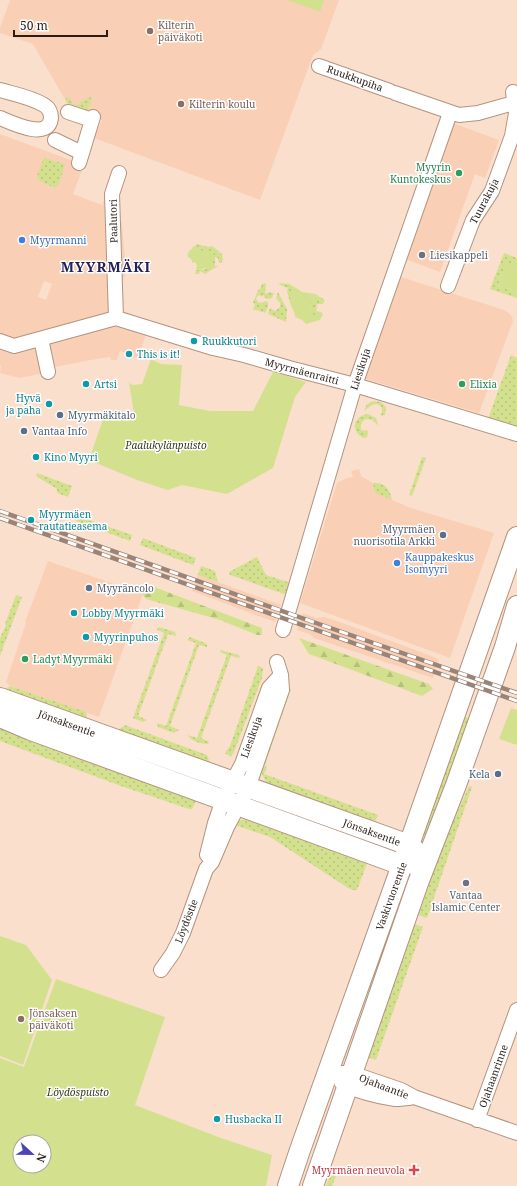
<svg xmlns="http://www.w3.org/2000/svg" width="517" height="1186" font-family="'Noto Serif',serif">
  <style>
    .built { fill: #f9cfb5; fill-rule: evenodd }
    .grass { fill: url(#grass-dots) }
    .forest { fill: url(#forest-firs) }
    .green { fill: #d3e18f; fill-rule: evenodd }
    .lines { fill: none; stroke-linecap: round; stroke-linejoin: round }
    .street-casing { stroke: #b3937e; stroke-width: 16 }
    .secondary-casing { stroke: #b3937e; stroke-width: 22 }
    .street { stroke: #fff; stroke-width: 14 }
    .secondary { stroke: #fff; stroke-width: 20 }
    .rail-casing { stroke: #998477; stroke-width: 4.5 }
    .rail { stroke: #fff; stroke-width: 3; stroke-dasharray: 9; stroke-linecap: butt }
    .education-dot { fill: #8d6e63; stroke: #fff; stroke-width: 1.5 }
    .leisure-dot { fill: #2e9e5b; stroke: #fff; stroke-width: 1.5 }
    .shop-dot { fill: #3f7fe0; stroke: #fff; stroke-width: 1.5 }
    .worship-dot { fill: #6b7280; stroke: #fff; stroke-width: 1.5 }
    .culture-dot { fill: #0f9aa8; stroke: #fff; stroke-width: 1.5 }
    .service-dot { fill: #5c6f8a; stroke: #fff; stroke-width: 1.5 }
    .health-dot { fill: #e0444e; stroke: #fff; stroke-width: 1.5 }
    .labels { text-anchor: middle; stroke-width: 3; stroke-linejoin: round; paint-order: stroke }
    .education-label { font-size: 10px; fill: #785e54; stroke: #fff; text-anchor: start }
    .street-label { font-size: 10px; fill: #2a1d15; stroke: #fff }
    .leisure-label { font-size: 10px; fill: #27864d; stroke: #fff; text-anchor: start }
    .shop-label { font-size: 10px; fill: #366cbe; stroke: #fff; text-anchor: start }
    .worship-label { font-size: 10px; fill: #5b616d; stroke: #fff; text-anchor: start }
    .culture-label { font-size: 10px; fill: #0d838f; stroke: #fff; text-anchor: start }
    .service-label { font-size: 10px; fill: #4e5e75; stroke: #fff; text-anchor: start }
    .park-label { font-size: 10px; font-style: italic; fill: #353a17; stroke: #fff }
    .health-label { font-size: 10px; fill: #be3a42; stroke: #fff; text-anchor: end }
    .district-label { font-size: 14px; font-weight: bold; letter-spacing: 1px; fill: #23215a; stroke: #fff }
  </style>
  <defs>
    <pattern id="grass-dots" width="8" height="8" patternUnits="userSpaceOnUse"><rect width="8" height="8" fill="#d3e18f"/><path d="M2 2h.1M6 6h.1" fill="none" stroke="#b5c17a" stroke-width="1.8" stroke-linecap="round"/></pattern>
    <pattern id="forest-firs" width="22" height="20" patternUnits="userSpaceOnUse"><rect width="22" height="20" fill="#d3e18f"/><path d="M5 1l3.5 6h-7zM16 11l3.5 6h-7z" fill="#b5c17a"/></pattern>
  </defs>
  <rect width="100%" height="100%" fill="#fbdfcd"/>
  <path class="built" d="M10 0H339L321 49 313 55 260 200 94 138 102 120 71 110 33 44 0 33V28Z
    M453 123 499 140 485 178 475 174 440 272 405 259Z
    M0 134 84 165 73 194 102 205 115 171 119 219 122 223 126 272 122 283 124 303 121 310 142 320 150 322 138 358 120 351 117 360H111L110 357 91 360 55 367V371L19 378 0 373 1 366 0 365ZM44 281 52 284 46 300 38 297Z
    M398 276 504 310 509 313 512 317 513 321 479 413 366 379Z
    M359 469 361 476 373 483 375 493 411 508 494 533 450 658 300 603 337 483 347 478 353 477 351 471Z
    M48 561 143 594 99 717 10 686 6 682 26 623 25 622Z
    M198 575 281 605 275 622 192 591Z
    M303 613 316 618 325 617 348 625 434 657 439 660 433 678 314 638 310 634 297 630Z"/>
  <path class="grass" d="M69 97 74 106 90 97 92 99 87 110 81 113 71 110 65 99Z
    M44 158 65 164 59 184 55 188 40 181 37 176Z
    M197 244 208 247 212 246 222 254 223 260 221 263H219L218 258 215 257V266H218L205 274 200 271 199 274H195L196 270 206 269 203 251 192 248Z
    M504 253 517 258 514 266 506 264 498 285 517 292V298L490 289Z
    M266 283 265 294 269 292 274 293 272 298 268 299 264 297 263 295 262 297 259 295 256 298 258 302 262 303 265 301 268 302V307L265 313 253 309 255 304 253 303 258 290 260 289 262 284Z
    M279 283 289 284 293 286C294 293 290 296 290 303L287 291 288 288 280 285Z
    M278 292 287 309 286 322 268 314 270 308 275 311 280 307V303L276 298Z
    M318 296 325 300 323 304H317L316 316 311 314 310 302Z
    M511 355 517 358V427L488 419Z
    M374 401 381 402 386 407 385 415 381 416C382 411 384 407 377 404L372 405 364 411 367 404Z
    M368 414 376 418 378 424 377 425C372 416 359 417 361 430L368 431V433L367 437 363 438C350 430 353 416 368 414Z
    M422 457 426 458 412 496 409 495Z
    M37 473 72 486 68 497 57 493V489L36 476Z
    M373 483C385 482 390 489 392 500L375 493Z
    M78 516 132 535 130 541 76 521Z
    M143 538 196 558 193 565 140 545Z
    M257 557 266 575 291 583 287 595 230 575 229 572Z
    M201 566 215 571 218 582 198 575Z
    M16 595 22 597 0 656V638L6 625 5 624Z
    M159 627 175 632 176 635V636L168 634 138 716 147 720 143 722 133 718 164 633 156 629Z
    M190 637 207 644V647L199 645 170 726 179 730 174 733 158 727 157 723 166 726 196 643 187 640Z
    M221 650 239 655 240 657 239 658 231 656 201 738 209 742 208 744C201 744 190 741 188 735L197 738 227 655 220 652Z
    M258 666 263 668 262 678 234 752 231 757 225 753 230 746Z
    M10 686 86 712 87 716 85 721 2 691Z
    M291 689 265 765 267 767 264 774 378 815 375 822H370L267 784 260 770 288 690Z
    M463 716 471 719 431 830 425 835 421 836Z
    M125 725 207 755 210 763 118 732 119 729Z
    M0 727 25 739 197 799 192 809H189L121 786 0 741Z
    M469 786 472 787 427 918 418 915 448 833Z
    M252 818 368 861 357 890H353L348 888 270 837 235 825 241 820Z
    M415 924 423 927 376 1060 367 1057Z
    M378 954 381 955 369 1002 364 1011Z
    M330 1174 336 1176 332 1186H326Z"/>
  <path class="forest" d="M149 585 262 628V635H257L220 620 146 599 142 594Z
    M299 638 429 684 433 689 422 696 309 654Z"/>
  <path class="green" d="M287 0H324L320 12Z
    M193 248 203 251 207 249 214 253 211 267 196 270 197 266 195 262 192 263V260L187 256 189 251Z
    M517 258V292L498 285 506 263 514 266Z
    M293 286 302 292 316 294 318 296 310 302 311 314 315 315 316 311 321 312 323 314 320 320 306 324 302 320 295 317C295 311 291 308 290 302 289 296 294 292 293 286Z
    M151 359 161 364 182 365 179 405 210 411H253L273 372 306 382 295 397 273 468 227 494 182 485 168 490 137 480 89 460 103 419 134 413 129 383 133 385 142 384Z
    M511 708 517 710V745L499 739Z
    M0 936 26 945 52 980 23 1065 0 1056Z
    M56 979 165 1017 135 1105 221 1138 272 1155 266 1186H0V1058L24 1067ZM20 1142H44V1166H20Z"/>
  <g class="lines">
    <g class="street-casing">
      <path id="street" d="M319 66 390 91
        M0 90C14 94 31 97 44 105 49 108 51 113 51 118 49 141 12 123 0 118
        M395 93 459 115 478 113 517 102
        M68 112 92 120
        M55 140 82 153
        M79 163 93 117
        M448 286 473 220 492 191 512 136 516 113 513 92
        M116 318 112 194 119 173
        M41 339 48 372
        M0 341 14 346 116 318 213 348 244 355 289 368 355 385 517 434
        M283 630 355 385 450 113
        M207 855 215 823 223 800 242 764 269 688 281 675
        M161 970 173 953 183 933 206 869 212 862 227 827 248 788 282 690 281 675 277 662
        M327 1073H351L401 1090 414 1097 517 1133
        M341 1082C354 1091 379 1097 395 1099 401 1099 408 1098 414 1097
        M477 1120 517 1010"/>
    </g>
    <g class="secondary-casing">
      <path id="secondary" d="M0 698 409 845 419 854
        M0 717 31 730 402 865 414 863
        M288 1186 300 1150 402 865 517 537
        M313 1186 418 883 456 785 505 647 517 606"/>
    </g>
    <use href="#street" class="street"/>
    <use href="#secondary" class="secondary"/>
    <g class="rail-casing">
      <path id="rail" d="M0 511 316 623 517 693
        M0 518 517 701"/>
    </g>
    <use href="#rail" class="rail"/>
  </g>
  <g class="education-dot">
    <circle cx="150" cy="31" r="4"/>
    <circle cx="181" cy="104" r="4"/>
    <circle cx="21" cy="1019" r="4"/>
  </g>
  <g class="leisure-dot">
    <circle cx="459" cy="173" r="4"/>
    <circle cx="462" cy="384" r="4"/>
    <circle cx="25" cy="659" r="4"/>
  </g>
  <g class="shop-dot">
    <circle cx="22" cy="240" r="4"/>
    <circle cx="397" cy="563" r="4"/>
  </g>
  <g class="worship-dot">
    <circle cx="422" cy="255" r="4"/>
    <circle cx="466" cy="883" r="4"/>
  </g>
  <g class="culture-dot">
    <circle cx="194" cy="341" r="4"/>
    <circle cx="129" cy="354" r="4"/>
    <circle cx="86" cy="384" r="4"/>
    <circle cx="49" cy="404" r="4"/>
    <circle cx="36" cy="457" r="4"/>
    <circle cx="31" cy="520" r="4"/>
    <circle cx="74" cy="613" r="4"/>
    <circle cx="86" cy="637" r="4"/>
    <circle cx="217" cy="1119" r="4"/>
  </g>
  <g class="service-dot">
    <circle cx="60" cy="415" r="4"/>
    <circle cx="24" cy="431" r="4"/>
    <circle cx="443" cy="535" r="4"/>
    <circle cx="89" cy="588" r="4"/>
    <circle cx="498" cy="774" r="4"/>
  </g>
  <path class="health-dot" d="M412 1164h4v4h4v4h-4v4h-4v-4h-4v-4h4z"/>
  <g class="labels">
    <g class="education-label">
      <text x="158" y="29">Kilterin<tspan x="158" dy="12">päiväkoti</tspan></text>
      <text x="189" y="108">Kilterin koulu</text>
      <text x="29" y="1017">Jönsaksen<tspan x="29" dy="12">päiväkoti</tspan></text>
    </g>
    <g class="street-label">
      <text transform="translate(355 78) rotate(20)" y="4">Ruukkupiha</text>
      <text transform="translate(484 201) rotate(-62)" y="4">Tuurakuja</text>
      <text transform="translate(113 221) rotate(-91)" y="4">Paalutori</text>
      <text transform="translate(360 369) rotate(-72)" y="4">Liesikuja</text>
      <text transform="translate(302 371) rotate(15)" y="4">Myyrmäenraitti</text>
      <text transform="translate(67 723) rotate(20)" y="4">Jönsaksentie</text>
      <text transform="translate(251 737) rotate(-70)" y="4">Liesikuja</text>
      <text transform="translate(372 832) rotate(20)" y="4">Jönsaksentie</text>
      <text transform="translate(391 896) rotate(-70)" y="4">Vaskivuorentie</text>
      <text transform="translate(186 921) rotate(-69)" y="4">Löydöstie</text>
      <text transform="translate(493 1076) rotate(-70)" y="4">Ojahaanrinne</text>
      <text transform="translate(384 1086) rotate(21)" y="4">Ojahaantie</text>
    </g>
    <g class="leisure-label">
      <text x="451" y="171" text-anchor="end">Myyrin<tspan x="451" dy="12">Kuntokeskus</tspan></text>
      <text x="470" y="388">Elixia</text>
      <text x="33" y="663">Ladyt Myyrmäki</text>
    </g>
    <g class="shop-label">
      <text x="30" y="244">Myyrmanni</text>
      <text x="405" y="561">Kauppakeskus<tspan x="405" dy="12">Isomyyri</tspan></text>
    </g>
    <g class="worship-label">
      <text x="430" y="259">Liesikappeli</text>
      <text x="466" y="899" text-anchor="middle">Vantaa<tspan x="466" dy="12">Islamic Center</tspan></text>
    </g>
    <g class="culture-label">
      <text x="202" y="345">Ruukkutori</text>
      <text x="137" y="358">This is it!</text>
      <text x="94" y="388">Artsi</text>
      <text x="41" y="402" text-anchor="end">Hyvä<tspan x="41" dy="12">ja paha</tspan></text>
      <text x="44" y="461">Kino Myyri</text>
      <text x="39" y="518">Myyrmäen<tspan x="39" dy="12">rautatieasema</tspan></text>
      <text x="82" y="617">Lobby Myyrmäki</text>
      <text x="94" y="641">Myyrinpuhos</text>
      <text x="225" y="1123">Husbacka II</text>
    </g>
    <g class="service-label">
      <text x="68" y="419">Myyrmäkitalo</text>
      <text x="32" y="435">Vantaa Info</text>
      <text x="435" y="533" text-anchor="end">Myyrmäen<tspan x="435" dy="12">nuorisotila Arkki</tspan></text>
      <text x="97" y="592">Myyräncolo</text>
      <text x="490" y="778" text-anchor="end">Kela</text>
    </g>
    <g class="park-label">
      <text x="166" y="449">Paalukylänpuisto</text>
      <text x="78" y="1096">Löydöspuisto</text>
    </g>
    <g class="health-label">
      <text x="405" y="1174">Myyrmäen neuvola</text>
    </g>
    <g class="district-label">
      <text x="106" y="272">MYYRMÄKI</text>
    </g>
  </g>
  <g transform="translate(32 1154) rotate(112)"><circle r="19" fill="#ffffff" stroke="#aaa5a1"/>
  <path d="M0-3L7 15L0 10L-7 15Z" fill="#4a44ba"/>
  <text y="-6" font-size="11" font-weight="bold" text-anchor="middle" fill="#2a1d15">N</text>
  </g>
  <path d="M14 30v6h93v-6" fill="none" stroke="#2a1d15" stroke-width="2"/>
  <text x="20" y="30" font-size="12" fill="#2a1d15" stroke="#ffffff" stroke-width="3" paint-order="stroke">50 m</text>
</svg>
